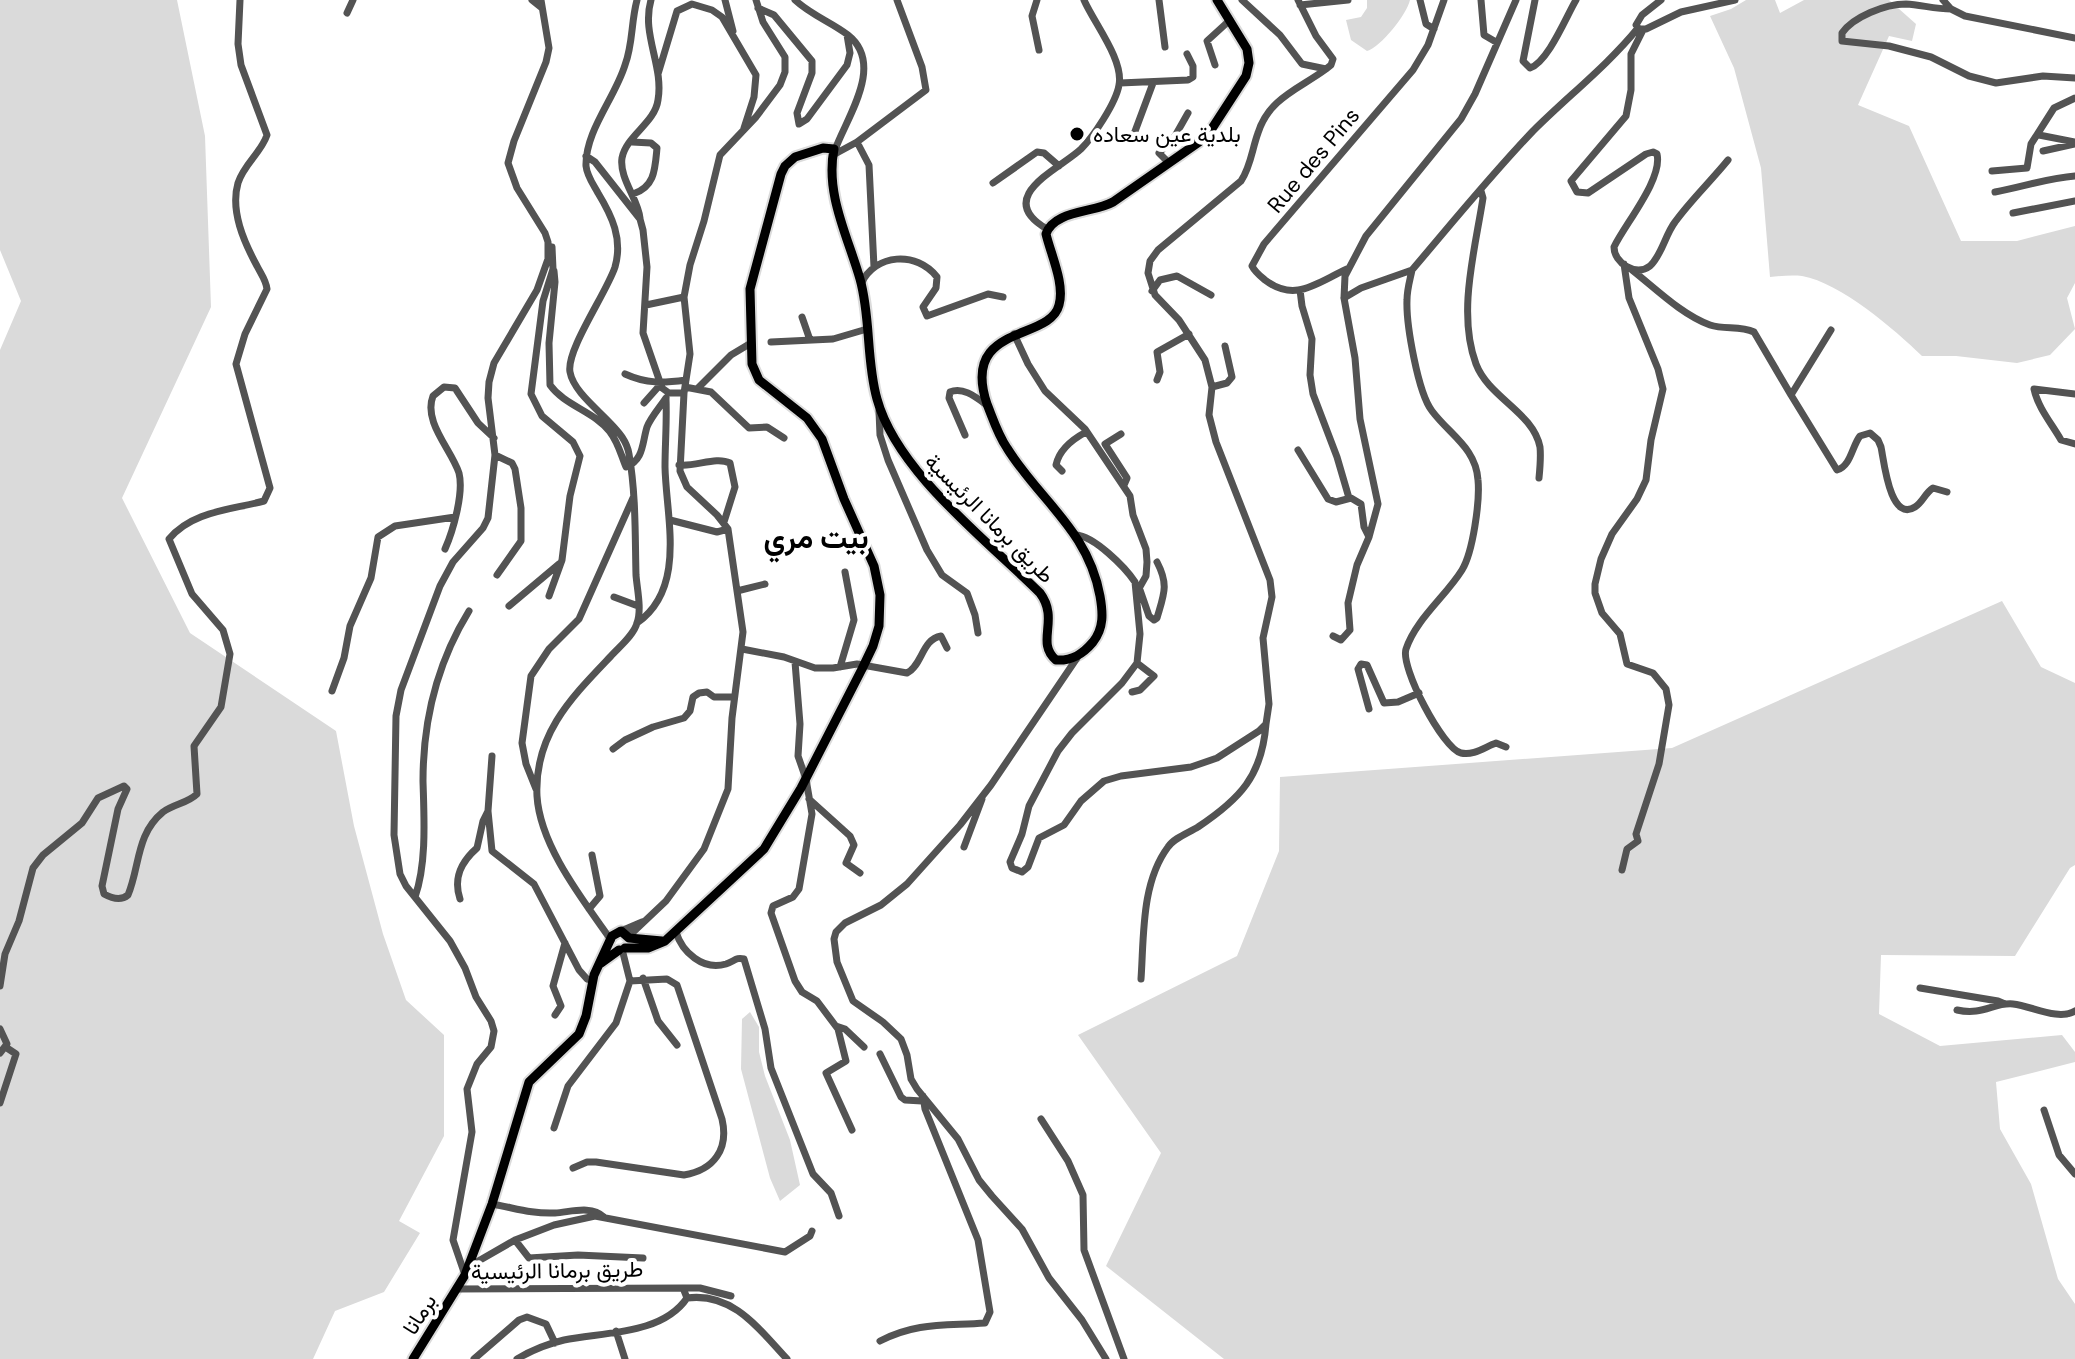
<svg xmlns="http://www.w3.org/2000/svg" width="2075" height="1359" font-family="'DM Sans',Vazirmatn,sans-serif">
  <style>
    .green { fill: #dadada }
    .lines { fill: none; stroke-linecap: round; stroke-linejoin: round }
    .major-casing { stroke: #dbdbdb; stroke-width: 13 }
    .minor { stroke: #535353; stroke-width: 7 }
    .major { stroke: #000; stroke-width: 9 }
    .poi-dot { fill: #000; stroke: #fff; stroke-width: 3 }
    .labels { text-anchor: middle; stroke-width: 8; stroke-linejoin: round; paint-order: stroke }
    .poi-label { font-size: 22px; fill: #000; stroke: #fff; text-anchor: start }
    .street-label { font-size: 22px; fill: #000; stroke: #fff }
    .district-label { font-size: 30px; font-weight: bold; fill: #000; stroke: #fff }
  </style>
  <rect width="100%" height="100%" fill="#fff"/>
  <path class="green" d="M0 0H177L205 136 211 307 122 498 190 633 336 731 354 826 383 934 406 1000 444 1035V1136L399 1221 420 1233 384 1292 335 1311 313 1359H0V350L21 301 0 250Z
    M1367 0H1410C1407 14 1381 47 1367 51L1351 40 1346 20 1361 17 1367 8Z
    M1746 0H1775L1780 13 1804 0H1889L1916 24 1912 41 1889 36 1858 105 1909 126 1961 241H2017L2075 226V283L2067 298 2075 329 2050 355 2017 363 1956 356H1922C1894 329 1841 283 1802 276 1792 275 1780 276 1770 277L1761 168 1734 68 1710 16 1731 9Z
    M2002 601 2041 667 2075 683V865L2070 868 2015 956 1881 955 1879 1014 1940 1046 2062 1035 2075 1052V1062L1996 1082 2000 1129 2031 1184 2058 1279 2075 1304V1359H1224L1106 1266 1161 1153 1078 1035 1237 956 1279 851 1280 777 1672 748Z
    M750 1012 759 1027V1052L765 1076 790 1140 800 1185 780 1201 770 1178 741 1069 742 1019Z"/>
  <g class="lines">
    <g class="major-casing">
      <path id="major" d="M625 948H648L665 941 764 849 801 788 862 669 873 646 879 626 880 595 874 566 844 499 822 439 807 418 759 380 752 364 750 289 781 174 785 166 795 157 823 148 834 149C825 194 848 237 860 279 871 318 866 360 877 399 897 472 987 540 1040 593 1060 620 1035 642 1056 660 1072 661 1083 654 1093 642 1104 628 1103 613 1100 596 1088 530 1040 501 1007 448 998 435 993 419 987 404 960 323 1050 342 1059 305 1065 284 1051 255 1046 234 1054 210 1094 213 1113 202L1199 142 1211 130 1246 76 1249 63 1247 49 1217 0
        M601 963 619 950
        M413 1359 465 1275 492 1204 529 1082 579 1034 586 1016 594 975 612 936 621 931 629 938 662 941"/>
    </g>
    <path class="minor" d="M532 0 542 8
      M725 0 733 31
      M795 0C811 15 831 22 848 35 886 65 845 120 835 150
      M1037 0 1032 16 1039 50
      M1159 0 1165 47
      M1242 0 1280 35 1302 64 1326 69 1331 65 1333 59 1316 36 1298 0
      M1420 0 1426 24 1434 29
      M1481 0 1484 35 1496 42
      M1535 0 1523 61 1530 68C1548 62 1566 17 1576 0
      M1661 0 1642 15 1636 25 1639 29H1646L1681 12 1735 0
      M1943 0 1951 9 1965 16 2075 38
      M1300 5 1348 0
      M758 8 774 15 812 61V73L797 113 799 124 807 119 847 65 850 53 847 35
      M1951 9C1936 9 1921 5 1906 4 1885 4 1853 17 1842 33V41L1889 46 1931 57 1969 76 1996 83 2043 76 2075 78
      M347 13 353 0
      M1643 30 1631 54V90L1626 116 1571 181 1577 192 1588 193 1646 154 1653 152 1657 154C1663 179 1625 224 1614 247 1614 263 1636 277 1650 266 1662 255 1665 235 1675 222 1690 201 1711 181 1728 160
      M1215 65 1207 41 1230 20
      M658 74 677 11 692 4 712 10 722 17 756 75 754 97 744 128
      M1120 83 1188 80 1193 77V66L1187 54
      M1134 134 1153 83
      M2039 135 2075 142
      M632 142 651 143 657 148C655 169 655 187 633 194
      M857 142 869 165 874 267
      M2043 151 2075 144
      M833 155 857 142 926 90 922 67 897 0
      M586 156 595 162 640 219 643 230 647 267 643 333 662 388 669 393H684
      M1168 162 1159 153 1175 136 1188 113
      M1992 171 2027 168 2031 144 2054 108 2075 98
      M993 183 1037 152 1044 153 1059 166
      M1481 191 1483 198C1475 250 1457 313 1476 364 1489 398 1533 412 1540 447 1541 457 1540 468 1539 478
      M1995 192C2022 187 2048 178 2075 176
      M2013 213 2075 201
      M640 218C638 199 619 178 622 158 626 136 655 123 658 100 664 66 641 34 651 0
      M1047 229C992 197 1060 169 1081 149 1093 137 1116 103 1119 85 1124 60 1094 23 1084 0
      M1347 269C1316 283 1295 303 1265 280 1259 275 1255 272 1252 266L1264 244 1413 70 1428 45 1444 0
      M1632 270C1655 288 1682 315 1710 325 1725 330 1740 325 1754 332L1791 395 1831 330
      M554 271 555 282 549 343 550 385C565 406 594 411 610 432 618 442 621 455 626 467 644 460 642 443 647 427 651 417 660 407 666 398
      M861 284C875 253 917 251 937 277L936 288 923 307 927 316 988 294 1003 297
      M1300 290 1302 306 1312 339 1310 375 1313 394 1337 457 1349 498
      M1152 291 1160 280 1177 276 1211 295
      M1344 298 1361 288 1412 270
      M646 305 684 297
      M802 317 810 340
      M1014 334 1028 364 1045 391 1085 429 1130 496 1133 515 1146 549 1147 562 1146 576 1137 592
      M771 342 833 339 867 329
      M625 374C647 384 663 383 686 380
      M1157 380 1160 372 1157 352 1189 334
      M685 387 711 392 749 428 767 427 784 438
      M1212 387 1227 383 1232 377 1225 346
      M698 388 731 355 751 343
      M2075 394 2034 389C2038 408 2052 424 2061 440L2075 444
      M1791 395 1837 470C1851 466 1852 446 1860 436L1870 433 1878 440 1881 447C1884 461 1890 523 1915 507 1923 502 1925 493 1933 488L1947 492
      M644 403 660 385
      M879 411 880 435 888 460 927 550 942 575 967 593 975 615 978 633
      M1121 434 1105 444 1127 478 1124 485
      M965 435 949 398 950 392C963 386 977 398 988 406
      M1298 450 1328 499 1336 502 1351 498 1361 504 1364 527 1369 537
      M495 455 512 463 515 469 521 508V541L497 575
      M679 465C696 467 716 456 730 463L735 487 724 522
      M1062 471 1056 465C1059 450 1073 439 1086 432
      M670 520 717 532 728 529
      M1076 535C1094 536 1125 567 1135 582L1140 634 1137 663 1122 683 1072 733 1058 751 1029 806 1022 834 1010 862 1012 868 1022 872 1028 867 1039 838 1064 825 1081 801 1104 781 1121 776 1191 767 1217 758 1259 731 1266 724 1269 704 1263 638 1272 597 1270 580 1216 442 1209 415 1212 387 1205 360 1179 320 1155 295 1148 273 1150 261 1158 250 1241 181C1251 166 1252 149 1258 133 1269 98 1299 89 1326 69
      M445 549C453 531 464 493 459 473 451 449 423 422 433 396L444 387 455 388 478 423 494 438
      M1140 590 1149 616 1154 620 1157 618C1164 594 1169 585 1157 562
      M737 591 765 584
      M549 596 562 560 570 496 580 456 573 442 542 416 531 394 543 301 553 269 552 247
      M614 597 638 606
      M509 606 559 564
      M637 623C687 588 666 517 665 467 665 444 667 421 666 399
      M1333 636 1341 640 1350 630 1348 603 1357 565 1369 537 1378 504 1360 419 1355 358 1344 298 1345 276 1366 236 1461 119 1475 94 1516 0
      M742 649 784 657 815 668H833L857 664 907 673C922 666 922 639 941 636L947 648
      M1077 658 991 785 960 825 907 884 881 905 845 923 836 932 834 939 837 962 853 1001 883 1022 901 1039 907 1055 911 1079 917 1089 958 1139 979 1180 992 1196 1022 1229 1049 1278 1082 1320 1106 1359
      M795 662 800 724 798 756 806 779 812 814 799 889 793 897 773 906 771 913 795 981 802 992 817 1001 838 1029 846 1061 826 1073 852 1130
      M840 667 854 620 845 572
      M332 691 344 658 350 626 371 578 378 537 395 526 455 517
      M1132 692 1140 690 1154 676 1137 663
      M1369 709 1358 669 1361 664 1367 665 1384 703 1398 702 1419 693
      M1506 747 1496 743C1485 747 1473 756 1461 753 1443 749 1400 667 1406 649 1416 619 1446 596 1462 570 1473 552 1480 501 1478 480 1476 448 1450 435 1432 411 1418 393 1406 324 1407 300 1407 289 1410 280 1412 270 1452 223 1491 175 1533 131 1568 96 1607 66 1638 28
      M613 749 625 740 653 727 684 718 690 711 693 697 699 693 707 692 714 697H734
      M536 789 526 764 522 743 531 676 549 649 579 619 633 498
      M809 799 850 836 854 845 846 863 860 873
      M488 811 492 756
      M964 847 982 799
      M1622 870 1627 849 1638 841 1636 834 1659 764 1669 705 1666 689 1653 673 1627 664 1620 634 1602 613 1595 593V584L1601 559 1612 534 1637 499 1646 480 1651 440 1663 389 1658 369 1629 298 1624 264
      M415 897C427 863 424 817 423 781 423 719 437 663 469 611
      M460 899C453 878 461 862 477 848L483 821 488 811 492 851 534 884 579 970 587 979 592 980
      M589 909 600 896 592 855
      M621 931 642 922
      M676 932C682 952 703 971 726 964 735 961 736 957 744 959L765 1029 771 1068 813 1174 831 1193 839 1216
      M628 937 666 901 704 849 728 789 732 718 743 632 728 529 717 515 687 487 680 471 684 393 690 354 684 297 690 265 704 221 720 155 756 117 780 85 785 72V57L763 22 756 0
      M611 940C583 900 540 846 537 796 534 734 572 697 611 656 619 647 634 635 637 623 642 609 637 589 636 575 635 535 636 494 629 454 628 448 626 443 622 437 609 417 574 395 570 372 566 350 607 292 615 267 623 239 612 216 598 193 593 184 587 176 586 166 585 131 615 98 625 65 633 44 631 22 637 0
      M643 978 658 1021 677 1045
      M1141 979C1144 937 1141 883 1168 847 1174 838 1188 833 1198 827 1240 799 1262 776 1266 724
      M0 986 5 954 19 921 33 868 43 855 82 823 98 798 124 786 127 789 118 809 102 886 104 894C113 899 121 901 128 895 140 866 136 834 163 812 174 804 188 803 197 794L194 746 221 707 230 654 223 630 192 594 169 539C192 511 231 510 264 501L270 488 236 364 245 334 267 289C266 280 261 274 257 266 244 242 230 211 238 183 244 164 261 153 267 135L241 65 238 44 240 0
      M1920 988 1998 1001 2005 1004
      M1957 1010C1983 1016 1994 1002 2013 1004 2032 1006 2058 1021 2075 1011
      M555 1015 561 1006 553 986 565 943
      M836 1026 845 1029 864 1047
      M0 1029 7 1044 0 1053
      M880 1054 901 1097 905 1100 922 1101
      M0 1103 16 1054 7 1048
      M2044 1110 2059 1155 2075 1174
      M1041 1119 1068 1161 1083 1195 1084 1250 1124 1359
      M554 1128 568 1086 616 1023 630 981 622 949
      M573 1168 587 1162H596L684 1175C714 1170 729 1149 722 1119L677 985 667 979 630 981
      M492 1204C515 1208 531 1214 555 1213 571 1212 591 1205 604 1217
      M515 1240 529 1258 578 1255 643 1258
      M468 1267 515 1240 554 1225 595 1216 785 1252 810 1236 812 1231
      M465 1275 453 1240 472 1132 467 1089 477 1064 491 1047 494 1031 491 1021 476 997 465 968 450 941 406 886 400 874 394 835 396 716 401 690 440 586 453 562 483 528 488 518 495 455 488 398 489 382 494 363 537 290 548 259V242L545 233 517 188 508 163 514 141 546 62 549 48 541 0
      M683 1288H700L731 1296
      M456 1289 683 1288 687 1298C662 1335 603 1332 564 1340 547 1344 532 1350 517 1359
      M687 1298C733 1292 759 1329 787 1359
      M616 1331 625 1359
      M880 1341C917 1322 945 1326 985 1323L990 1312 978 1240 925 1109 923 1096
      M474 1359 519 1320 527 1317 546 1324 555 1343"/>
    <use href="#major" class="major"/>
  </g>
  <circle class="poi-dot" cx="1077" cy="134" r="8"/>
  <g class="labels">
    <g class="poi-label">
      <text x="1093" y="142">بلدية عين سعاده</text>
    </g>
    <g class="street-label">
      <text transform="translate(1313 160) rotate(-50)" y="8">Rue des Pins</text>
      <text transform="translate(990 518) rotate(45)" y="8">طريق برمانا الرئيسية</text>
      <text transform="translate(557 1270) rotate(-1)" y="8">طريق برمانا الرئيسية</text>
      <text transform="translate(419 1314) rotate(-58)" y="8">برمانا</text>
    </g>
    <g class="district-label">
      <text x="816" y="548">بيت مري</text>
    </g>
  </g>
</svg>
